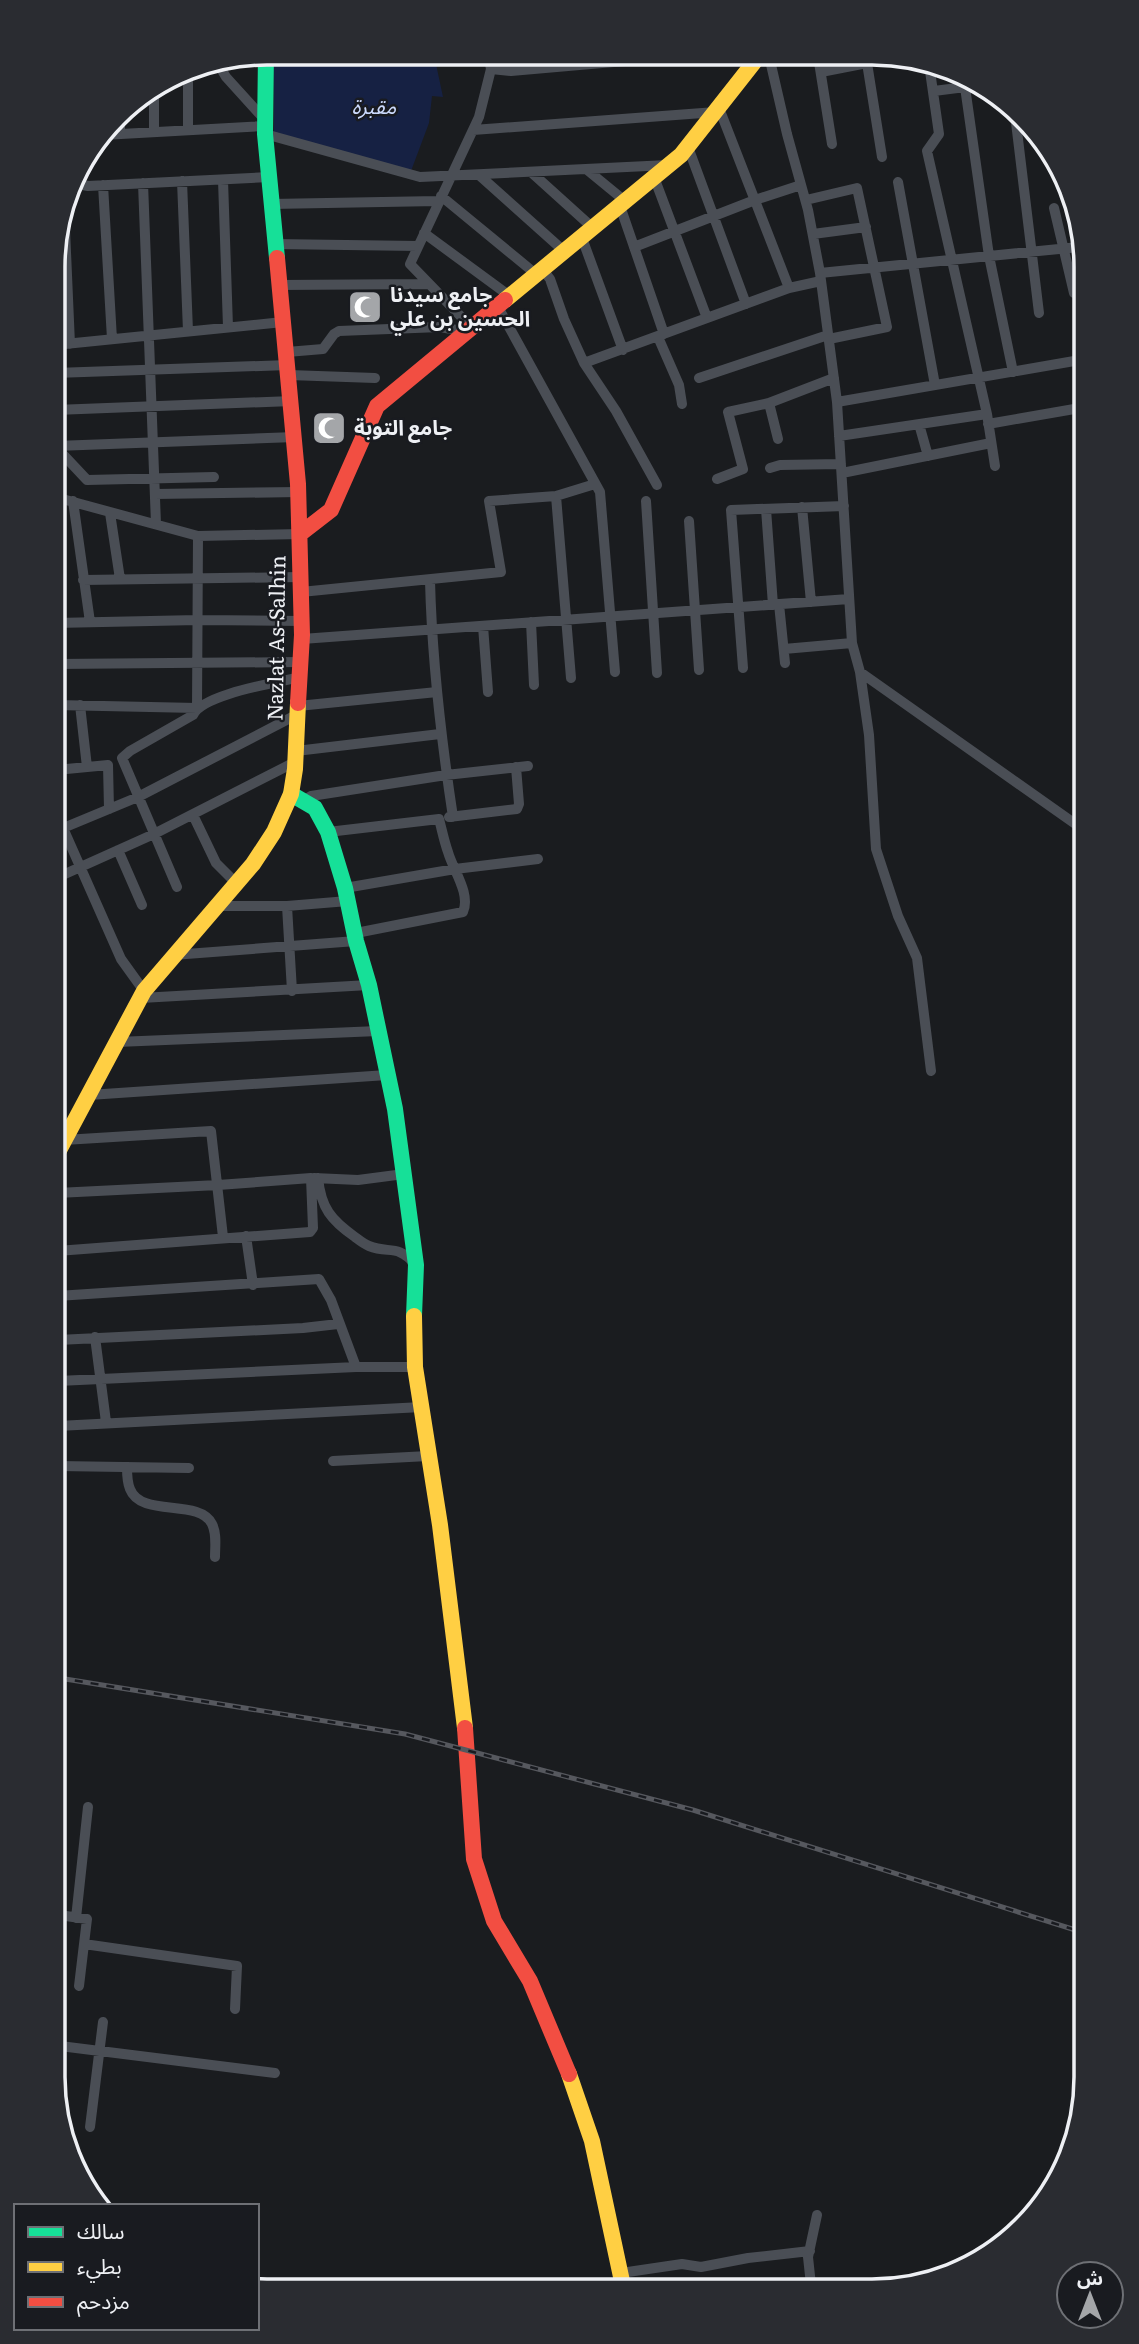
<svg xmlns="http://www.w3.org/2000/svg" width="1139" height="2344" font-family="Literata,'Noto Sans Arabic',serif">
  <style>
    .green { fill: #162143 }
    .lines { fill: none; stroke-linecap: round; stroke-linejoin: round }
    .street { stroke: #4a4e55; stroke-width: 10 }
    .fast { stroke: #16e098; stroke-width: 16 }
    .slow { stroke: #ffcf43; stroke-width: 16 }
    .jam { stroke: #f24e42; stroke-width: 16 }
    .rail-casing { stroke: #56585e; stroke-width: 5 }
    .rail { stroke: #191b20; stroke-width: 2.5; stroke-dasharray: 8; stroke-linecap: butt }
    .labels { text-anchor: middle; stroke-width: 5; stroke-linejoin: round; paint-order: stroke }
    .park-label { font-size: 21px; font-style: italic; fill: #cbd9fb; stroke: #191b20 }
    .poi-label { font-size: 21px; font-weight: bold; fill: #eef0f4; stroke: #191b20; text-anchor: start }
    .street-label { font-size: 21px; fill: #eef0f4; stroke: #191b20 }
    .rim { fill: none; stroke: #eef0f4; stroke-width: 3.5 }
  </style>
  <rect width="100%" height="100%" fill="#1a1c1f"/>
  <path class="green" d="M274 53 438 54 436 64 443 97 432 96 429 123 411 171 274 133Z"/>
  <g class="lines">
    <path class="street" d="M769 56 787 134 808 210 820 273 837 402 852 643 860 672 869 735 876 849 898 916 917 958 931 1071
      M818 56 832 144
      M217 62 226 77 265 120
      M867 63 882 157
      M929 64 939 134 927 151 987 414 995 466
      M188 68V130
      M491 69 511 71 648 59 663 55
      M821 72 867 63 874 58 887 56
      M965 87 989 256 1013 372
      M934 91 973 86
      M1014 106 1039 313
      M719 108 789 288
      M473 130 716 112
      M154 132V88
      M120 134V112
      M265 134 420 177 668 165
      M103 135 265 126
      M688 147 746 304
      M586 169 625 201
      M531 172 593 228
      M479 175 565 252
      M654 177 707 318
      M223 180 228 327
      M182 181 188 331
      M898 182 935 385
      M71 183 88 186 269 177
      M143 183 156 524
      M103 185 112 339
      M441 196 537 275
      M806 200 857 188 887 327 829 339
      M271 204 438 201
      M64 206 70 344
      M620 206 664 334
      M1054 208 1074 293
      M424 233 511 297
      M813 234 866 227
      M582 238 623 350
      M274 244 418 246
      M634 247 755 200 801 185
      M543 270 550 279 564 319 584 363 789 288 821 281
      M820 273 1079 247
      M279 285 429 284
      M498 307 600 492 615 672
      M472 328 410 264 479 117 491 69 488 54
      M658 337 679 385 682 404
      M55 345 283 322
      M287 352 323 349 334 334 339 331 440 327 468 332
      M584 363 616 411 657 485
      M55 373 288 365
      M289 375 375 378
      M699 378 828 335
      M837 402 1080 360
      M769 403 778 439
      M55 410 292 401
      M919 424 928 456
      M988 424 1080 408
      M839 436 987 414
      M55 446 87 480 214 477
      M56 446 295 437
      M770 468 780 465 841 464
      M842 473 991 443
      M717 479 743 469 728 412 769 403 834 378
      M155 494 299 492
      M556 496 571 678
      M55 497 198 536 300 534
      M73 501 90 622
      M646 501 657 673
      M802 507 811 602
      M766 509 773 605
      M110 513 120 579
      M689 521 699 670
      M83 580 301 577
      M430 581C432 660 441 738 453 817
      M301 592 501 572 489 501 556 496 595 484
      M779 604 785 663
      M531 622 534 685
      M55 623 198 620 302 621
      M483 626 488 692
      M302 639 849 599
      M784 649 852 643
      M56 664 300 662
      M743 668 731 510 844 506
      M860 672 1081 828
      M56 705 197 708 198 536
      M80 705 87 767
      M298 706 437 692
      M296 751 440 734
      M56 770 108 765 109 809
      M303 801 311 796 446 775 528 766
      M193 815 216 863 237 884
      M449 817 517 809 519 804 516 767
      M63 828 121 959 144 991
      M56 831 138 797 298 714
      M328 832 439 819C442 830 444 841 448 852 453 870 471 894 463 912L356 933
      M118 850 142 905
      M56 878 154 834 295 762
      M177 887 122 758 130 751 193 715C203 694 276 683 300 677
      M345 888 455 869 538 859
      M218 906H287L348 901
      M287 906 292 991
      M173 955 356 941
      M141 998 369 985
      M117 1042 378 1031
      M89 1095 387 1075
      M64 1140 211 1131 223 1237
      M314 1178 358 1180 404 1174
      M318 1178C321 1208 331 1220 355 1237 359 1240 364 1244 369 1246 389 1254 397 1244 414 1263
      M57 1193 218 1185 311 1178 313 1228 310 1232 57 1251
      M246 1236 253 1285
      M57 1296 319 1279 331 1300 356 1367
      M95 1337 106 1422
      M58 1340 303 1328 338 1324
      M58 1381 356 1367H415
      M58 1426 422 1407
      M333 1461 428 1456
      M58 1466 189 1468
      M127 1467C127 1474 127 1482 130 1489 141 1518 199 1498 212 1524 217 1534 215 1546 215 1557
      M59 1915 87 1919 84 1944 237 1966 235 2009
      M76 1918 88 1807
      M79 1986 84 1944
      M60 2046 275 2073
      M90 2127 103 2022
      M621 2273 682 2264 701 2267 748 2258 810 2251
      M811 2285 808 2257 817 2215"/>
    <path class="fast" d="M266 53 265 134 277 258
      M291 794 315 808 328 832 345 888 356 941 369 985 395 1109 416 1265 414 1316"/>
    <path class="slow" d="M505 300 681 155 759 56
      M57 1154 144 991 253 864 274 832 291 794 295 769 298 703
      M414 1316 415 1367 440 1525 465 1728
      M569 2074 592 2141 623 2286"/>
    <path class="jam" d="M277 258 298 484 302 635 298 703
      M300 534 331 510 377 406 505 300
      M465 1728 474 1859 494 1921 530 1981 569 2074"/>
    <g class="rail-casing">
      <path id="rail" d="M59 1678 405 1734 693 1810 1085 1933"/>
    </g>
    <use href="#rail" class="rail"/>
  </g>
  <defs>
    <g id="mosque-square" transform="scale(1.75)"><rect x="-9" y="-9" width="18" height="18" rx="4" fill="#a4a6a9" stroke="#191b20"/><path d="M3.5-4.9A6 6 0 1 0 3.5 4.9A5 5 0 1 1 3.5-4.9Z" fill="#fff"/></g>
  </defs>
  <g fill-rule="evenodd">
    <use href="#mosque-square" x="365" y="307"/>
    <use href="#mosque-square" x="329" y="428"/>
  </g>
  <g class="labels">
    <g class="park-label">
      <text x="374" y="114">مقبرة</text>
    </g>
    <g class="poi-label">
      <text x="390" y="302">جامع سيدنا<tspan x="390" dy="24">الحسين بن علي</tspan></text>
      <text x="354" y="435">جامع التوبة</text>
    </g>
    <g class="street-label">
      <text transform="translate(277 638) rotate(-89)" y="7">Nazlat As-Salhin</text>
    </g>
  </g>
  <path d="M0 0H1139V2344H0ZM267 65H872A202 202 0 0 1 1074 267V2077A202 202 0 0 1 872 2279H267A202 202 0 0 1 65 2077V267A202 202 0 0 1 267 65Z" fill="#2a2c31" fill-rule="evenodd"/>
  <path class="rim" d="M267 65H872A202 202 0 0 1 1074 267V2077A202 202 0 0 1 872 2279H267A202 202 0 0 1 65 2077V267A202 202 0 0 1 267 65Z"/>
  <rect x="14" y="2204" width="245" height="126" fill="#191b20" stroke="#6e7075" stroke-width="2"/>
  <rect x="28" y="2227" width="35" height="10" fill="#16e098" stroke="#6e7075" stroke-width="2"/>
  <text x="77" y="2239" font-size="21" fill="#eef0f4">سالك</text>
  <rect x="28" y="2262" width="35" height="10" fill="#ffcf43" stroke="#6e7075" stroke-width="2"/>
  <text x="77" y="2274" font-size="21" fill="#eef0f4">بطيء</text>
  <rect x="28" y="2297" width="35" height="10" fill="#f24e42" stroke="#6e7075" stroke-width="2"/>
  <text x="77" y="2309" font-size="21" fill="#eef0f4">مزدحم</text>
  <g transform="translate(1090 2295)"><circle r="33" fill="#191b20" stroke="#6e7075" stroke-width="2"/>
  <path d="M0-5L12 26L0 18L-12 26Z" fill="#a4a6a9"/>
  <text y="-10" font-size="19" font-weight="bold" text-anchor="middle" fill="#eef0f4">ش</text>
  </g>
</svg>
